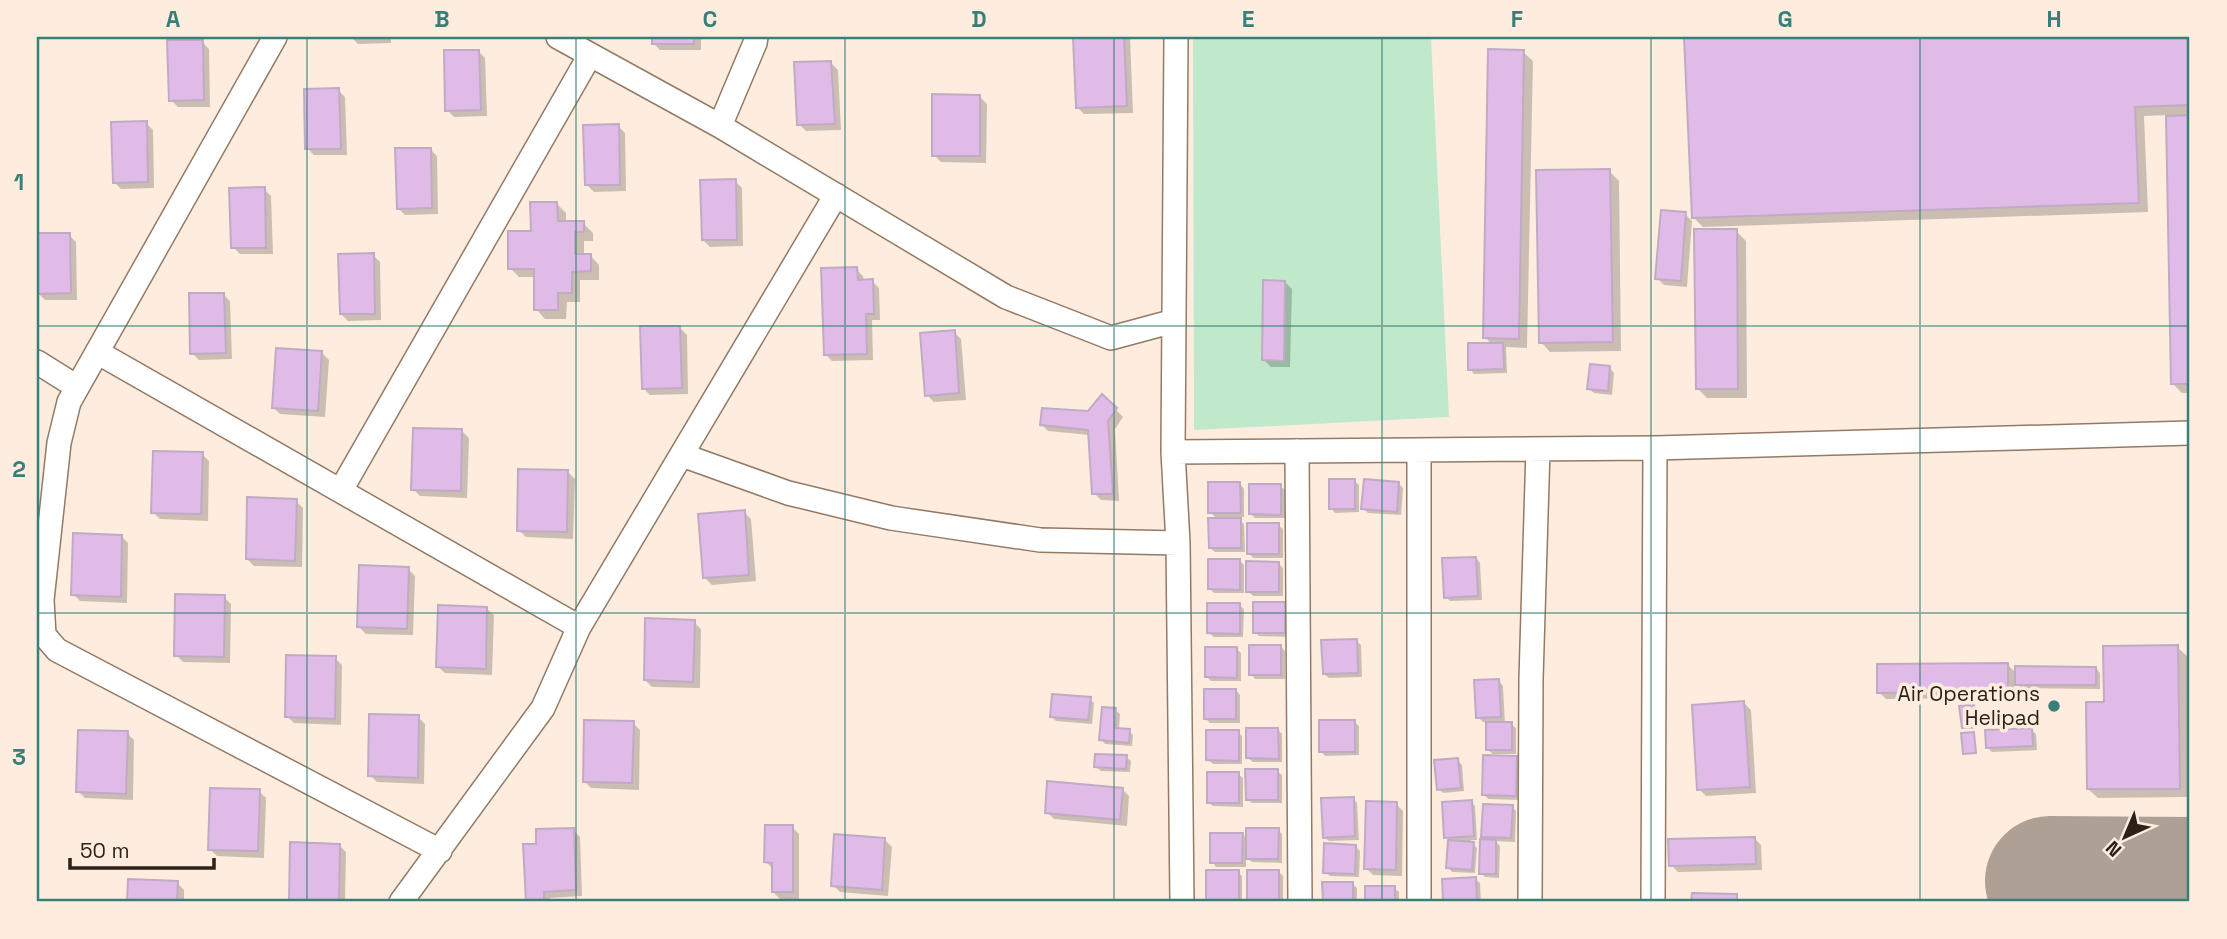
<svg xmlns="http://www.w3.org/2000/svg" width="2227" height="939" font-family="'Space Grotesk',sans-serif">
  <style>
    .green { fill: #c0e9cb }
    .shadow { fill: #0003 }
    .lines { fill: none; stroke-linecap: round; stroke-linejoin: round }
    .runway { stroke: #aea094; stroke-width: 130 }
    .building { fill: #e0bbe7; stroke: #c0abc4; stroke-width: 2 }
    .minor-casing { stroke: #937a65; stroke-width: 26 }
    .minor { stroke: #fff; stroke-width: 23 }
    .grid { fill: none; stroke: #387f79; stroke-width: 2; stroke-opacity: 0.55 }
    .poi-dot { fill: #387f79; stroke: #feeddf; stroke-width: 2.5 }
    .labels { text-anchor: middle; stroke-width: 7; stroke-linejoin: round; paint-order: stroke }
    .poi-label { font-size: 21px; fill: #2b2119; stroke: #feeddf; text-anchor: end }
    .neatline { fill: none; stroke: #387f79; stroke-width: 2.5 }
    .grid-label { font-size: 23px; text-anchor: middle; font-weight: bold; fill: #387f79 }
  </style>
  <rect width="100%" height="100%" fill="#feeddf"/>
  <path class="green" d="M1193 37H1431L1449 417 1194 430Z"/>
  <path class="shadow" d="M351 37H391V43L358 44Z
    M653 37H701V50H660L653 43Z
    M1075 37H1130L1133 113 1084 114 1077 107Z
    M1686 37H2190V393H2182L2173 384 2168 115 2144 116 2148 212 1703 227 1694 218Z
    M202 42 209 49 210 107H178L171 100Z
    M478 51 485 58 487 116 454 117 447 110Z
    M1523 52 1533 61 1527 348 1506 347 1507 373 1474 374 1470 369 1492 345 1485 337Z
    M831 63 838 70 841 130 806 131 799 124Z
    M338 90 345 97 347 155H314L307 148Z
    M980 97 987 104 986 163 941 162 934 155Z
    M146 123 153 130 154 188 121 189 114 182Z
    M618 126 625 133 626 191 594 192 587 185Z
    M430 149 437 156 438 214 405 215 398 208Z
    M1609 171 1619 181 1621 351 1550 352 1541 342Z
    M735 181 742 188 743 246 710 247 703 240Z
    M264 189 271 196 273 254H240L233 247Z
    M557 204 566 213V223H583L593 233V241H584V255H590L599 265V280H580V302H567L566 319H545L536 309V277H519L510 268 532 232Z
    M1685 214 1692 221 1687 287 1664 285 1657 278Z
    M1736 231 1746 241 1747 398H1707L1698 389Z
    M37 235H69L76 242 77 300H45L38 293Z
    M373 255 380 262 381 320 348 321 341 314Z
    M856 269 863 276 864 281H872L879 288 880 320H872L873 360 832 361 825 354Z
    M1285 282 1292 289 1290 367H1271L1264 360Z
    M223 294 230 301 232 359 199 360 192 353Z
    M680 328 687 335 688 394 650 395 643 388Z
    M954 332 961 339 966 400 934 402 927 395Z
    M322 353 329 360 325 417 280 414 273 407Z
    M1610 368 1614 373 1612 395 1594 393 1589 389Z
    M1102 396 1123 417 1115 429 1119 501 1101 500 1094 493 1090 435 1048 431 1041 424 1089 413Z
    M462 431 469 438 467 498 420 496 413 489Z
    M202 454 209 461 208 521 160 519 153 512Z
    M568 472 575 479 573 539 526 537 519 530Z
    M1354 481 1359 485V512L1335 513 1331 508Z
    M1398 483 1403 488 1401 515 1368 513 1363 508Z
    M1240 484 1244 489V517H1237L1244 524 1245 552H1215L1210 548 1217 519 1210 512Z
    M1280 486 1285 490V518H1255L1251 514Z
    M296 501 303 508 302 567 254 566 247 559Z
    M744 512 751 519 756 581 712 585 705 578Z
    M1278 525 1283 529V558H1253L1249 553Z
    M121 536 128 543 127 603 80 601 73 594Z
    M1476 558 1480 563 1482 600 1450 601 1446 597Z
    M1240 561 1244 565V593H1214L1210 589Z
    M1278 563 1283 568V596H1253L1248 591Z
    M408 569 415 576 413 635 366 634 359 627Z
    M224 597 231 604 230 663 183 662 176 655Z
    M1284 604 1289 609V637L1259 636 1255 632Z
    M1239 605 1244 609 1243 637H1214L1209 633Z
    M487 609 494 615 492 675 445 673 438 667Z
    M694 622 701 629 700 688 652 687 645 680Z
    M1356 641 1361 645 1362 677 1329 678 1324 674Z
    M1281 647 1285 651V679H1255L1251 674Z
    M2177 647 2187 656 2188 797 2098 798 2088 789 2106 704Z
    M1236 648 1241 653V681H1211L1207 677Z
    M335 658 342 665 341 725 294 723 287 716Z
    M2007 664 2017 674 2096 668 2100 673V689L2021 688 2014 681V698L1886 699 1879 692Z
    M1499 681 1503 686 1505 724H1511L1516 728V754H1493L1488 750 1487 722H1483L1478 717Z
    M1236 690 1240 695V723H1210L1206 719Z
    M1090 699 1094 703 1092 724 1056 721 1052 717Z
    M1744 703 1751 710 1756 793 1706 796 1699 789Z
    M1974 706 1978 728 1966 729 1964 728Z
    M1115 710 1120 714 1119 730 1129 731 1133 735 1132 746 1105 744 1101 739Z
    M418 717 425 724 424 784 377 782 370 775Z
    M1354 722 1359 726V755L1325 756 1321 751Z
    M633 723 640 730 639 790 591 788 584 781Z
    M1278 730 1282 734V762H1253L1248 758Z
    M2031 730 2036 734 2037 750 1992 752 1988 748Z
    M1238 732 1242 736V764H1213L1208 760Z
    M127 733 134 740 133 800 85 798 78 791Z
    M1126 757 1131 761 1130 772 1101 771 1096 767Z
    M1516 758 1520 762V800L1488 799 1484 794Z
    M1457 760 1462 765 1464 791 1443 793 1439 789Z
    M1277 771 1282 775V803H1252L1247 799Z
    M1238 774 1243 778V807L1213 806 1208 802Z
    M1122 789 1129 796 1127 826 1054 819 1047 812Z
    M259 791 266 798 264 858 217 856 210 849Z
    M1353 799 1357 803 1359 840 1329 841 1324 837Z
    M1471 802 1475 806 1477 840H1470L1477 848 1475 873 1452 872 1448 867 1450 841 1446 837Z
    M1396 804 1403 811 1402 876 1373 875 1366 868Z
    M1512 807 1516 811 1515 842 1495 841 1500 846 1499 878 1485 877 1481 873 1488 841 1483 836Z
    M792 827 799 834V899H780L773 892V869L766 862Z
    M573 830 580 837 582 896 550 898V902H527L525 846 538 845Z
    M1278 830 1282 834V863L1252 862 1246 857V867H1216L1212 862 1242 834 1248 840Z
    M1754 838 1761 845 1762 870 1678 872 1671 865Z
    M885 840 892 847 888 896 840 892 833 885Z
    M292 844 339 845 346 852 345 902H290Z
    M1355 846 1360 851 1359 877 1330 876 1325 872Z
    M1238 872 1242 876V902H1210L1208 900Z
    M1279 872 1283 876V902H1251L1249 900Z
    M1475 879 1480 883 1481 902H1445L1443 880Z
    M130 881 177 883 184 890V902H129Z
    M1352 883 1357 888V902H1325L1324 884Z
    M1367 888H1394L1399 892V902H1367Z
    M1693 895 1736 896 1741 902H1693Z"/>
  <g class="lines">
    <path class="runway" d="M2050 881 2190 882"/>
  </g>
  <path class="building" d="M652 37H694V44H652Z
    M1073 37H1124L1127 106 1076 108Z
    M1684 37H2190V105L2135 107 2139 203 1692 218Z
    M167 40H203L204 100 169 101Z
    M1488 49 1524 50 1519 339 1483 338Z
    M444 50H479L481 110 445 111Z
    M831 61 835 124 797 125 794 62Z
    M339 88 341 149H305L304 89Z
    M932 94 980 95V156H932Z
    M2190 115V384H2171L2166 116Z
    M147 121 148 182 113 183 111 122Z
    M619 124 620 185H585L583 125Z
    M395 148H431L432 208 397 209Z
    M1610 169 1613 342 1539 343 1536 170Z
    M736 179 737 240H702L700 180Z
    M265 187 266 248H231L229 188Z
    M530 202H557L558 221H584V232H575V254H591V271L572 272V293H558V310H534V269H508V231H531Z
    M1661 210 1686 212 1681 281 1655 279Z
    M1694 229H1737L1738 389H1696Z
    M37 233H70L71 293 37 294Z
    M374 253 375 314H340L338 254Z
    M857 267 858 280 873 279 874 314H866L867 354 824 355 821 268Z
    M1263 280 1285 281 1284 361 1262 360Z
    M189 293H224L226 353 190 354Z
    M640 326H680L682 388 642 389Z
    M955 330 959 393 925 396 920 333Z
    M1468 343H1503L1504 369 1468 370Z
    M276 348 322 351 318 411 272 408Z
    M1590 364 1610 366 1608 391 1587 389Z
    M1102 394 1117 408 1108 421 1113 494H1092L1088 430 1040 425 1042 408 1088 411Z
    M413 428 462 429 461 491 411 490Z
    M153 451 203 452 201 514 151 513Z
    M518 469 568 470 567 532 517 531Z
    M1329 479H1355V509H1329Z
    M1364 479 1399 482 1397 512 1361 509Z
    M1208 482H1240L1241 513H1208Z
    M1249 484H1281V515L1249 514Z
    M247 497 297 499 295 561 246 559Z
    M745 510 749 575 703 578 698 514Z
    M1208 518H1241V548H1209Z
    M1247 523H1279V554H1247Z
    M73 533 122 535 121 597 71 595Z
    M1476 557 1478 596 1444 598 1442 558Z
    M1208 559H1240V590L1208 589Z
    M1246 561 1279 562V592H1246Z
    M359 565 409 567 407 629 357 627Z
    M175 594 225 595 224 657 174 656Z
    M1253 602H1285V633H1253Z
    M1207 603H1240V634L1207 633Z
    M438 605 487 607 486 669 436 667Z
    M645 618 695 620 693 682 644 680Z
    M1357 639 1358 673 1323 674 1321 640Z
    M1249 645H1281V675H1249Z
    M2178 645 2180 789H2087L2086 702H2104L2103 646Z
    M1205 647H1237V678L1205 677Z
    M286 655 336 656 335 719 285 717Z
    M2008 663V692L1877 693V664Z
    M2015 666 2096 667V685H2015Z
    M1499 679 1501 717 1476 718 1474 680Z
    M1204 689H1236V719H1204Z
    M1052 694 1091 697 1088 720 1050 717Z
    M1744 701 1750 787 1697 790 1692 705Z
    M1974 705 1977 727 1962 728 1959 706Z
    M1102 707 1116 708 1115 728 1130 729 1129 743 1099 740Z
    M369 714 419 715 418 778 368 776Z
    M584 720 634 721 632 783 583 782Z
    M1319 720H1355V752H1319Z
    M1486 722H1512V750H1486Z
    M1246 728H1278L1279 759 1246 758Z
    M2032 728 2033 746 1986 748 1985 730Z
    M78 730 128 731 126 794 76 792Z
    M1206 730H1239V761L1206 760Z
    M1974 732 1976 753 1963 754 1961 733Z
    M1095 754 1127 755 1126 769 1094 767Z
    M1483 755 1517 756 1516 796 1482 795Z
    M1458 758 1461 788 1437 790 1434 760Z
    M1245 769H1278V800H1246Z
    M1207 772H1239V803H1207Z
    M1047 781 1123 788 1120 820 1045 813Z
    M210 788 260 789 258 851 208 850Z
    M1354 797 1355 836 1323 838 1321 798Z
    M1472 800 1474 836 1444 838 1442 802Z
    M1366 801 1397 802 1396 870 1364 869Z
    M1483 804 1513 805 1511 838 1481 837Z
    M765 825H793V892H772V863L764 862Z
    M574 828 576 890 544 892V902H526L523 844H536V829Z
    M1246 828H1279L1278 859H1246Z
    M1210 833H1243L1242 863H1210Z
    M834 834 885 838 882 890 831 886Z
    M1755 837 1756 864 1669 866 1668 839Z
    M1480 839 1496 840V874H1479Z
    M1448 840 1474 842 1472 870 1446 868Z
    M290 842 340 844 339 902H289Z
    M1324 843 1356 845 1355 874 1323 873Z
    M1206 870H1239V901H1206Z
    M1247 870H1279V901L1247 900Z
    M1476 877 1477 902H1443L1442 879Z
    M128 879 178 881 177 902H127Z
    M1322 882H1353V902H1323Z
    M1365 886H1395V902H1365Z
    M1692 893 1737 894V902H1691Z"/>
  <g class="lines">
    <g class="minor-casing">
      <path id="minor" d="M275 37 69 402 59 443 42 600 44 635 57 650 440 851
        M558 37 720 126 1006 297 1111 338 1174 321
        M1176 37 1173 452 1178 543 1182 902
        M720 126 755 43 756 37
        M97 352 579 627
        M37 362 77 387
        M1419 450V902
        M1297 451 1300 902
        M1173 452 1655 448 2190 433
        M682 455 788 493 891 518 1040 540 1178 543
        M341 490 590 55
        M401 902 543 708 579 627 836 195
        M1530 902 1531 679 1538 449
        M1653 902 1655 448"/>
    </g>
    <use href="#minor" class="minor"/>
  </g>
  <path class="grid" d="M307 37V902M576 37V902M845 37V902M1114 37V902M1382 37V902M1651 37V902M1920 37V902M37 326H2190M37 613H2190"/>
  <circle class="poi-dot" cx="2054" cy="706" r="7"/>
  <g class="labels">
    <g class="poi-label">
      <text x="2040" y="701">Air Operations<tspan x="2040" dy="24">Helipad</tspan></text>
    </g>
  </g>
  <rect width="2227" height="939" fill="none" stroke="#feeddf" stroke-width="77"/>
  <g transform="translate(2125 837) rotate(224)" stroke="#feeddf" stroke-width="5" paint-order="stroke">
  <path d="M0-5L12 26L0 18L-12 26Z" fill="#2b2119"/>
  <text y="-10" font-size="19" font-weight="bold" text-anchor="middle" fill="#2b2119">N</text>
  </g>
  <path d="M70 858v10h144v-10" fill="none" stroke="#2b2119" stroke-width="3.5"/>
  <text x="80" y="858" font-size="21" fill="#2b2119" stroke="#feeddf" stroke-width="5" paint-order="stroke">50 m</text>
  <rect x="38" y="38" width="2150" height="862" class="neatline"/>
  <g class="grid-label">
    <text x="173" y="27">A</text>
    <text x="442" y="27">B</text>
    <text x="710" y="27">C</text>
    <text x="979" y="27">D</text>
    <text x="1248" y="27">E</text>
    <text x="1517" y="27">F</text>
    <text x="1785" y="27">G</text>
    <text x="2054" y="27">H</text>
    <text x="19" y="190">1</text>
    <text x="19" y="477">2</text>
    <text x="19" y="765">3</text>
  </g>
</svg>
